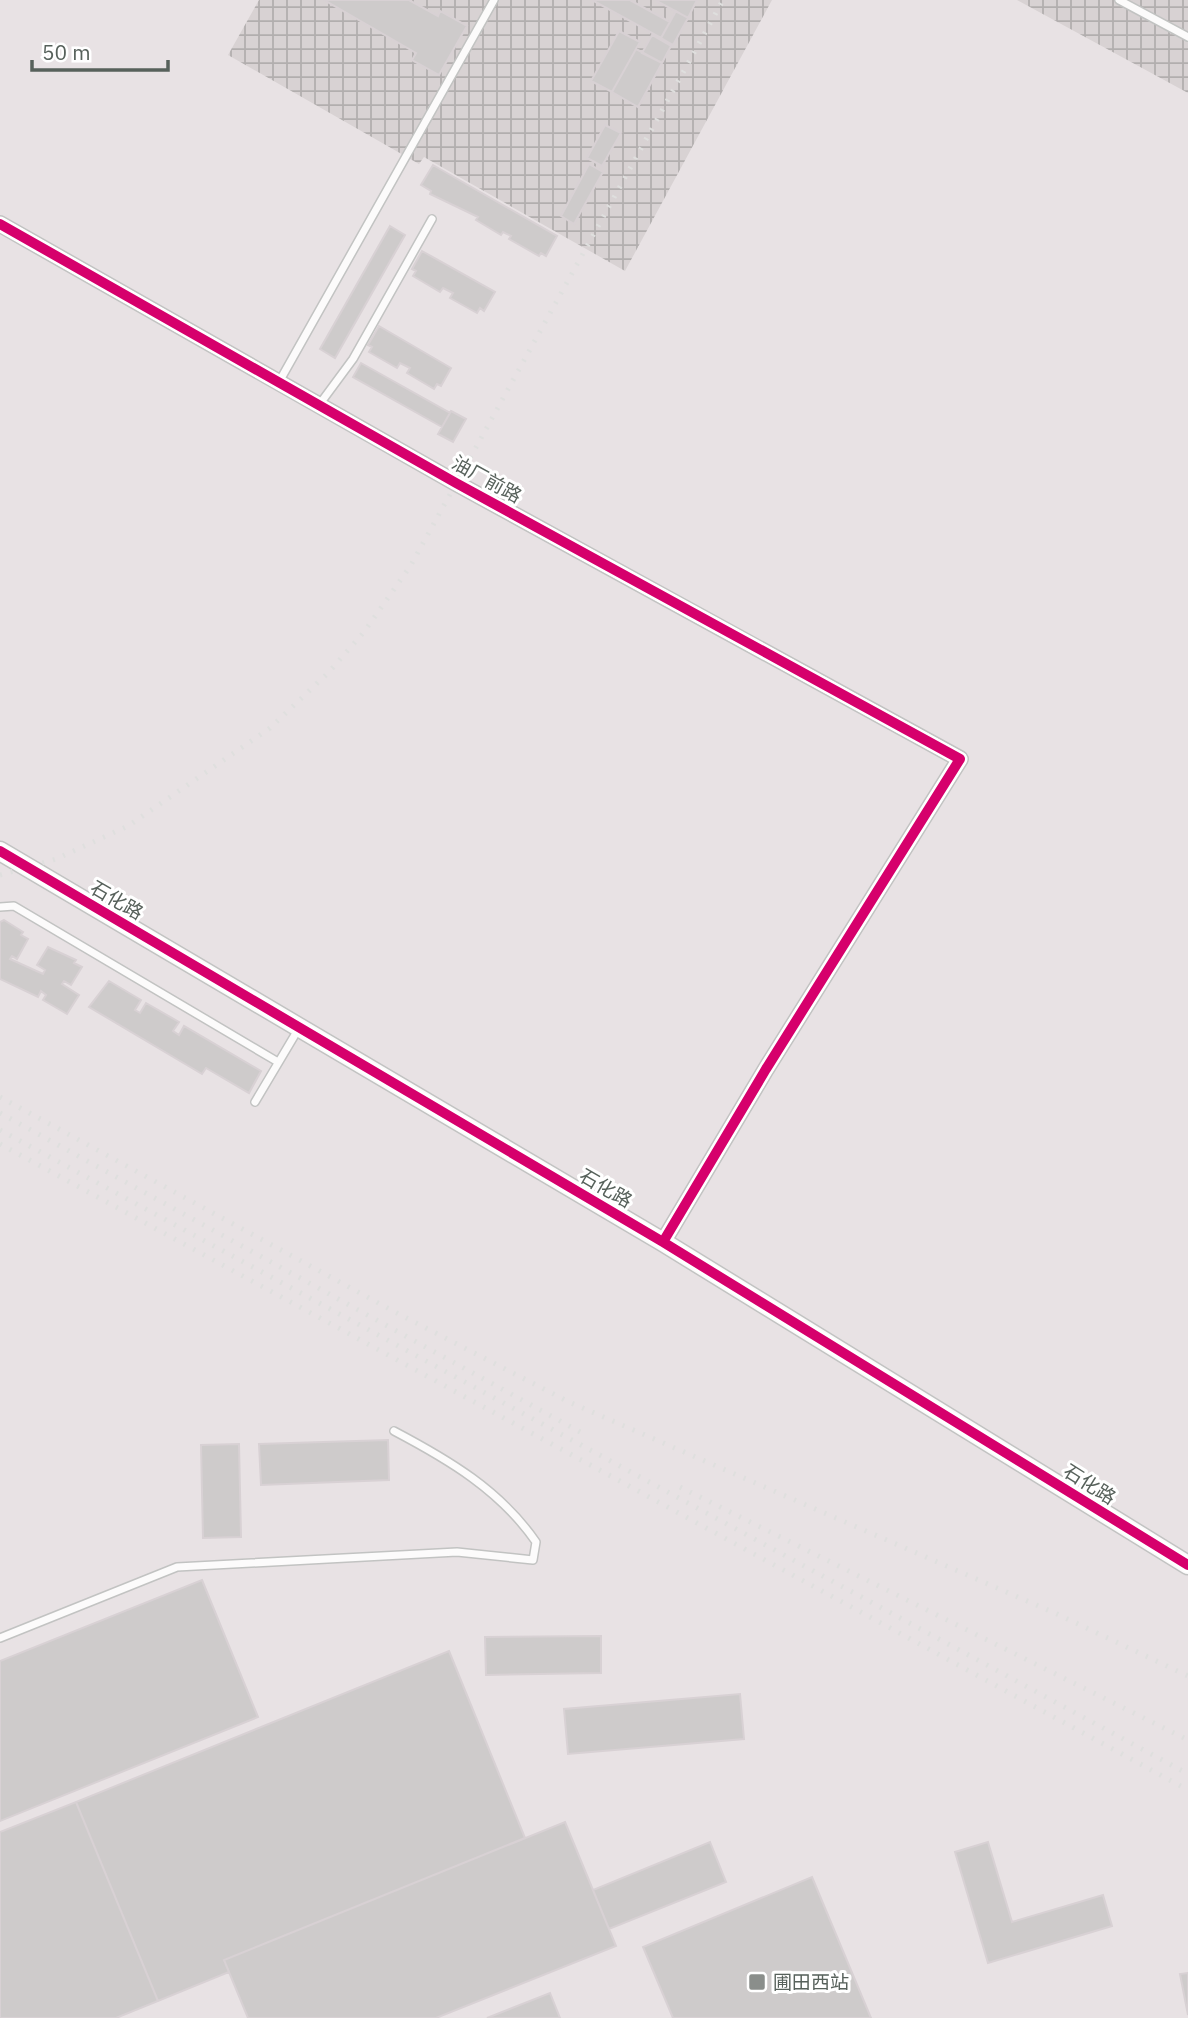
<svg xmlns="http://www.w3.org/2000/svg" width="1188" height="2018" font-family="'IBM Plex Sans','Noto Sans SC',sans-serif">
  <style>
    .industrial { fill: url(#industrial-grid) }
    .building { fill: #cecbcb; stroke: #d8d1d4; stroke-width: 2 }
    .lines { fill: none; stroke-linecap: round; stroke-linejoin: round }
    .service-casing { stroke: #c2c3c2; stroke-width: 10 }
    .minor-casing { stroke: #c2c3c2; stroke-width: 18 }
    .tertiary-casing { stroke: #c2c3c2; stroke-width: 21 }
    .service { stroke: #fcfbfb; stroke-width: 7 }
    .minor { stroke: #fcfbfb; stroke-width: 14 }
    .tertiary { stroke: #fcfbfb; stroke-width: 18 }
    .rail { stroke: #dfdfde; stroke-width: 5; stroke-dasharray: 2 9; stroke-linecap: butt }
    .cycleway-casing { stroke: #fff; stroke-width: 15 }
    .cycleway { stroke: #d6006c; stroke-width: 10 }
    .poi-dot { fill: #8a8e8b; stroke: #fff; stroke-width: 2.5 }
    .labels { text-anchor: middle; stroke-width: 6; stroke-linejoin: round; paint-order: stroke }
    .street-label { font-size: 19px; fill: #57615b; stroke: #fff }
    .poi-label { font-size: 19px; fill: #57615b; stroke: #fff; text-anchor: start }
  </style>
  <defs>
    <pattern id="industrial-grid" width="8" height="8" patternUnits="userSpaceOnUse" patternTransform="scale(1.75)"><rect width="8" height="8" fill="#d8d2d3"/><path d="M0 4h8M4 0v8" fill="none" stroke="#b2aeae"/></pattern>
  </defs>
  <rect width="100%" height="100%" fill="#e8e2e4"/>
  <path class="industrial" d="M259 0H772L625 271 424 157 419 164 228 55Z
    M1017 0H1188V93Z"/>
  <path class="building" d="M324 0H409L438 16 440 11 467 26 439 75 412 60 416 53Z
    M592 0H630L670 22 661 38Z
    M655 0H697L688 18Z
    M676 11 688 18 673 45 661 38Z
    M619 31 640 42 612 92 591 81Z
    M652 35 671 46 662 63 642 53Z
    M636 49 662 63 638 107 612 92Z
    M605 125 621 133 602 166 587 158Z
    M589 164 603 172 574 224 561 216Z
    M433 165 557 236 546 256 541 253 539 256 509 239 511 236 503 232 501 235 476 220 478 217 430 194 431 191 421 185Z
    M390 226 405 235 335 358 320 349Z
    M422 251 495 292 484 311 480 308 477 313 450 298 453 293 443 288 440 292 413 276 416 271 412 269Z
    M379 326 451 368 441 386 437 384 434 389 407 373 410 368 400 363 397 368 369 352 372 347 368 345Z
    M361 363 450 413 442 427 353 377Z
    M451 411 466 419 453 442 438 434Z
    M4 920 23 932 21 935 28 939 17 959 12 956 10 959 43 974 45 970 37 965 48 947 76 960 74 963 82 967 71 985 64 981 62 984 79 995 67 1014 43 1000 46 995 41 991 38 997 0 979V922Z
    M109 981 141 1000 135 1010 140 1013 146 1003 179 1022 173 1031 179 1035 184 1026 261 1071 249 1093 206 1068 202 1074 89 1007Z
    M388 1440 389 1480 261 1485 259 1444Z
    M239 1444 241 1537 203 1538 201 1445Z
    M202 1580 258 1717 0 1821V1661Z
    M601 1636V1673L486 1675 485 1637Z
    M449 1651 525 1838 224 1960 229 1972 158 2001 76 1802Z
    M740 1694 744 1739 568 1754 564 1709Z
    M76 1802 158 2001 116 2018H0V1832Z
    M565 1822 616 1946 436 2018H248L224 1960Z
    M710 1842 726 1882 609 1929 593 1890Z
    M988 1842 1012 1922 1103 1895 1112 1926 988 1963 955 1852Z
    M812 1877 871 2018H673L643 1947Z
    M1188 1973V2015L1180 1974Z
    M550 1993 560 2018H487Z"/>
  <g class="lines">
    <g class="service-casing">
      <path id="service" d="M1119 0 1188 37
        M279 382 494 0
        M319 405 353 359 432 219
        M0 907 14 906 278 1062
        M255 1102 299 1028
        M0 1638 177 1567 457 1552 533 1560 536 1542C500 1490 449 1460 394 1431"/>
    </g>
    <g class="minor-casing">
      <path id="minor" d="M0 224 456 483 960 759 766 1069 663 1242"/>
    </g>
    <g class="tertiary-casing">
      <path id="tertiary" d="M0 851 663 1242 1188 1565"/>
    </g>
    <use href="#service" class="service"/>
    <use href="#minor" class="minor"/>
    <use href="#tertiary" class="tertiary"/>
    <path class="rail" d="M0 875 56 859 128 826 270 728 329 672 364 632 411 565 723 0
      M0 1097 393 1311 569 1402 1057 1614 1188 1676
      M0 1113 582 1433
      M0 1130 1188 1774
      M0 1144 1188 1790
      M680 1487 1188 1740"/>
    <g class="cycleway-casing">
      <path id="cycleway" d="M0 224 456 483 960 759 766 1069 663 1242
        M0 851 663 1242 1188 1565"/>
    </g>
    <use href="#cycleway" class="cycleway"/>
  </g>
  <rect class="poi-dot" x="748" y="1973" width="18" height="18" rx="3.5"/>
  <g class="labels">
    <g class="street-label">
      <text transform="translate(487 479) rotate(29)" y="7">油厂前路</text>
      <text transform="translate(117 900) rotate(30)" y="7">石化路</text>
      <text transform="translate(606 1188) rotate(30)" y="7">石化路</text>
      <text transform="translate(1090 1484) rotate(32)" y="7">石化路</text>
    </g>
    <g class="poi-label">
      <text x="773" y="1989">圃田西站</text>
    </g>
  </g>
  <path d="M32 60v10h136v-10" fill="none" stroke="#57615b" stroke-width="3.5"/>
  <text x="42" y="60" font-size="21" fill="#57615b" stroke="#ffffff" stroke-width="5" paint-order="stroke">50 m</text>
</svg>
